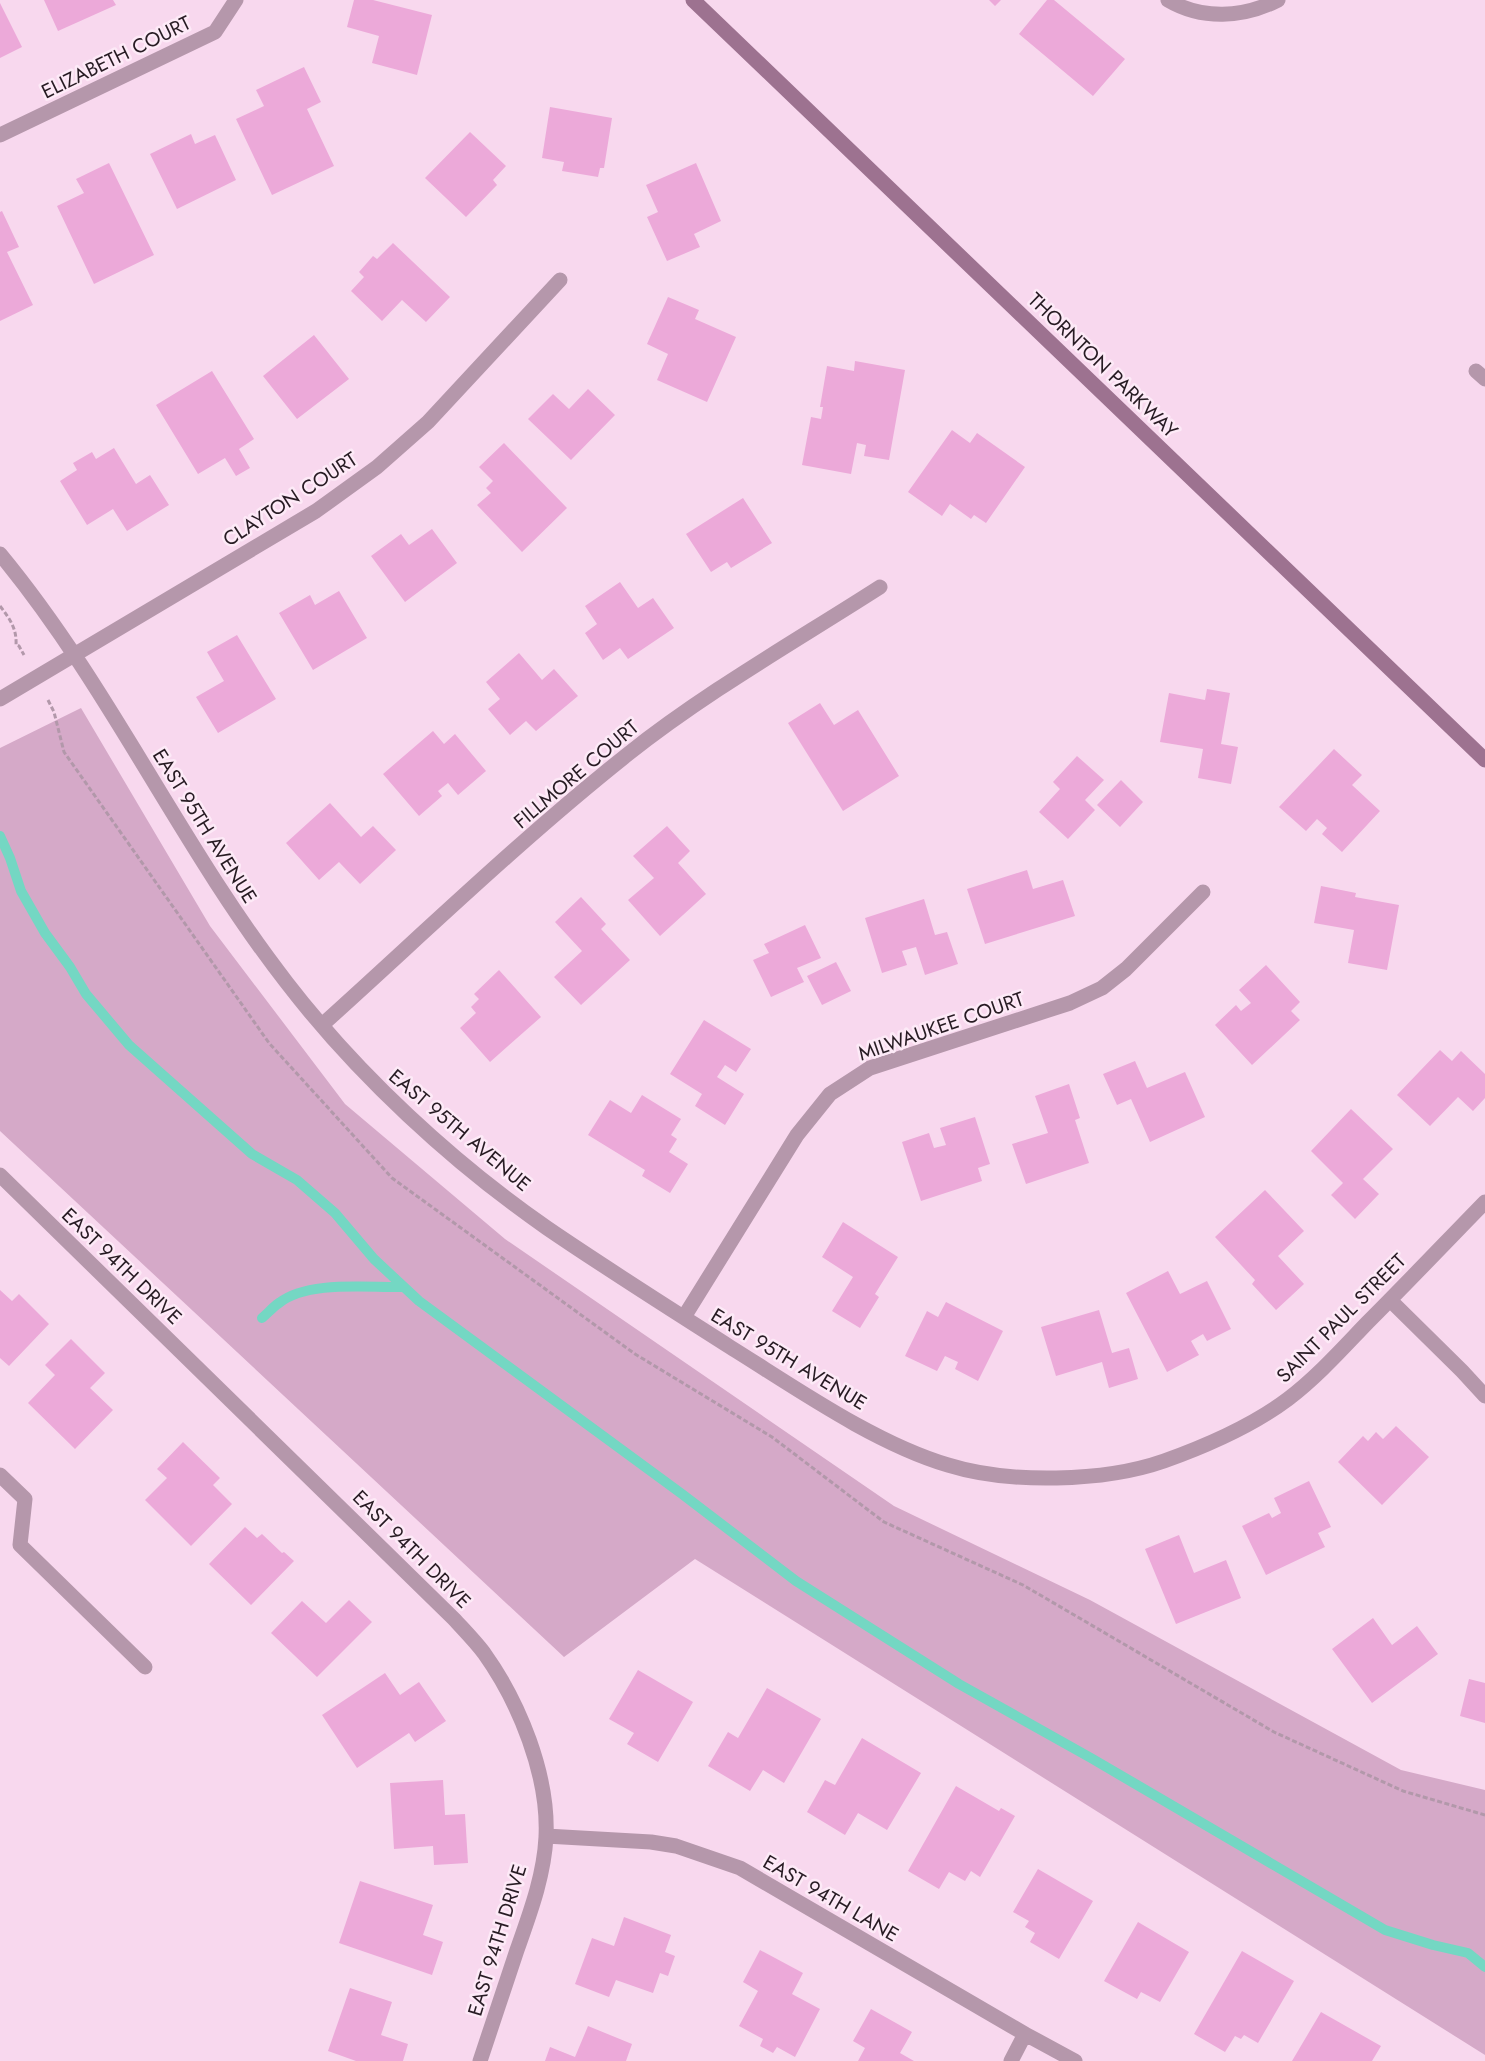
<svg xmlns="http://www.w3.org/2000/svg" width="1485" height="2061" font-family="Jost,sans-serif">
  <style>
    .green { fill: #d5a9c8 }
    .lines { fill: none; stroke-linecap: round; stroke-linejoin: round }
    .stream { stroke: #74d7c3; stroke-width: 10 }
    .building { fill: #eca9d9 }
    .path { stroke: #b298aa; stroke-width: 3; stroke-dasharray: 5 2.5; stroke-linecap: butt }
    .lane { stroke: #b597ab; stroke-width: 15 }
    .street { stroke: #b597ab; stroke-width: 15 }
    .secondary { stroke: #9d7290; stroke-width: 15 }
    .labels { text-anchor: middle; stroke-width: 5; stroke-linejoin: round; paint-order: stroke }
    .street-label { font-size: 20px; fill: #271b23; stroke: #fdeaf7 }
  </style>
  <rect width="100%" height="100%" fill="#f8d8ee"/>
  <path class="green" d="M81 708 210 926 345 1104 505 1239 894 1506 1090 1600 1401 1770 1485 1790V2055L695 1559 564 1657 0 1131V748Z"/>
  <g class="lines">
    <path class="stream" d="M0 836 10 858 21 891 45 933 70 967 86 994 129 1045 252 1154 297 1180 335 1213 374 1259 419 1301 682 1494 796 1581 959 1684 1091 1758 1385 1930 1433 1945 1468 1953 1485 1967
      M262 1318C268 1313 273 1307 279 1303 308 1280 368 1288 404 1287"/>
  </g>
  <path class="building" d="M44 0H113L116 5 58 31Z
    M354 0H373L432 15 417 75 372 63 379 36 347 27Z
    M989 0H1001L995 6Z
    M1047 0H1054L1125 59 1093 96 1019 34Z
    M0 3 22 47 0 58Z
    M304 67 321 102 307 109 334 166 272 195 236 119 264 106 256 90Z
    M550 107 612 118 604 168H600L598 177 562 171 564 162 542 158Z
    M470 132 506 166 493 180 497 185 466 217 425 178Z
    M191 134 195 144 215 135 236 180 177 209 150 154Z
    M109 163 154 255 94 284 57 206 84 193 76 179Z
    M696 163 721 221 694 234 700 247 667 261 647 217 658 212 646 185Z
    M2 211 19 247 7 252 33 305 0 321V212Z
    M393 243 450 297 426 322 402 300 382 321 351 291 364 277 359 272 373 256 377 259Z
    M668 297 699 310 695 319 736 337 707 402 657 380 668 354 647 344Z
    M314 335 349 379 297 419 263 376Z
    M855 361 905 370 889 460 864 456 866 445 857 443 851 474 802 465 811 417 821 419 823 407H820L827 366 854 371Z
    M212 371 254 439 239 449 250 468 236 476 225 458 198 474 156 405Z
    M588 389 615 415 571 460 528 419 553 394 569 409Z
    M952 430 970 443 977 433 1025 467 986 523 974 515 971 519 950 504 942 516 908 492Z
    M504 443 567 508 522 552 477 505 491 493 486 488 493 481 479 467Z
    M114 448 136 484 150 475 169 505 127 531 113 509 87 525 60 481 77 470 73 463 92 452 96 459Z
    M743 498 772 543 731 568 727 562 711 572 686 534Z
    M432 529 457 563 405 602 371 556 401 534 409 545Z
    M620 582 638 608 653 598 674 628 628 659 620 648 603 660 585 633 597 624 585 606Z
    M339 591 367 638 313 670 279 613 310 595 315 605Z
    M237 635 276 699 218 733 196 697 224 681 207 652Z
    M519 653 542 680 554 669 578 696 536 731 526 721 510 735 488 709 500 699 486 682Z
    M1207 689 1230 693 1221 744 1238 747 1231 784 1198 778 1203 749 1160 742 1169 693 1205 700Z
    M820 703 834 725 858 710 899 776 843 811 788 723Z
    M433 731 444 744 455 734 486 771 458 795 448 783 438 791 442 796 419 816 383 774Z
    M1334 749 1362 775 1352 785 1380 811 1342 852 1322 834 1327 828 1317 819 1306 831 1279 807Z
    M1077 756 1104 780 1085 800 1095 810 1068 839 1039 812 1060 789 1053 782Z
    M1121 780 1143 802 1120 827 1097 805Z
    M330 803 361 837 373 826 396 850 360 884 339 862 319 880 286 843Z
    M667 826 690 851 678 863 706 894 660 936 628 900 654 878 633 856Z
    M1027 870 1033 889 1063 880 1075 916 985 944 967 889Z
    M1321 886 1356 893 1355 897 1399 905 1387 970 1348 963 1354 930 1314 923Z
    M581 897 606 924 601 929 630 960 581 1005 554 977 582 951 555 922Z
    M924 899 935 935 947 932 958 964 925 975 916 947 902 951 907 965 882 973 865 918Z
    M805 925 821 958 797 968 804 982 771 997 753 960 769 953 764 944Z
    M836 962 851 991 822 1005 807 976Z
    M1266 965 1300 1002 1291 1011 1300 1020 1252 1065 1215 1025 1236 1005 1241 1011 1251 1003 1239 990Z
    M499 970 541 1017 490 1062 460 1028 476 1013 471 1007 479 999 474 994Z
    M704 1020 751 1049 736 1072 725 1065 717 1077 744 1094 725 1125 695 1106 702 1094 670 1074Z
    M1440 1050 1452 1061 1461 1051 1485 1074V1098L1473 1111 1458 1097 1430 1126 1397 1095Z
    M1135 1061 1147 1088 1185 1072 1205 1117 1150 1142 1131 1099 1117 1105 1103 1074Z
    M1069 1084 1080 1118 1075 1120 1089 1163 1026 1184 1012 1144 1048 1133 1035 1096Z
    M642 1095 681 1119 671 1135 677 1139 669 1152 688 1164 670 1193 642 1176 645 1170 588 1135 610 1100 631 1113Z
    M1351 1109 1393 1149 1363 1179 1379 1194 1355 1219 1331 1195 1343 1183 1311 1151Z
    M975 1117 990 1164 978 1168 982 1181 921 1201 902 1142 929 1133 934 1148 946 1145 940 1128Z
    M1265 1190 1304 1231 1278 1256 1304 1284 1276 1310 1252 1284 1255 1280 1215 1237Z
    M843 1222 898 1257 875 1294 879 1297 860 1328 832 1311 853 1277 822 1257Z
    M1168 1271 1180 1294 1207 1281 1231 1329 1207 1341 1203 1334 1191 1341 1199 1355 1167 1372 1126 1293Z
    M0 1290 12 1301 19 1294 49 1324 9 1366 0 1358Z
    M946 1302 1003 1331 978 1381 955 1369 958 1362 945 1356 937 1371 905 1356 927 1311 938 1317Z
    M1099 1310 1112 1353 1129 1348 1138 1379 1109 1388 1102 1362 1056 1376 1041 1327Z
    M71 1339 105 1373 90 1388 113 1410 75 1449 28 1403 55 1375 45 1365Z
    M1396 1426 1429 1457 1382 1505 1338 1462 1363 1436 1368 1441 1376 1432 1383 1439Z
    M183 1442 220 1478 213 1485 232 1504 191 1546 145 1500 167 1478 157 1469Z
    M1309 1481 1331 1527 1318 1533 1325 1547 1266 1575 1242 1526 1269 1513 1272 1518 1281 1513 1274 1498Z
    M245 1527 257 1538 262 1534 282 1553 284 1552 294 1561 251 1605 209 1564Z
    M1179 1535 1194 1573 1226 1560 1241 1598 1176 1624 1145 1549Z
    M349 1600 372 1622 317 1677 271 1633 302 1601 326 1623Z
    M1373 1618 1392 1645 1417 1626 1438 1654 1372 1703 1332 1649Z
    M638 1670 693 1702 658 1762 627 1744 634 1733 609 1719Z
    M385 1673 400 1695 419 1682 446 1721 415 1742 409 1733 357 1768 322 1715Z
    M1469 1679 1485 1683V1723L1460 1716Z
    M767 1688 821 1719 784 1783 763 1770 750 1791 708 1766 728 1732 738 1738Z
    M862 1738 921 1773 887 1830 858 1813 845 1835 807 1812 825 1780 835 1785Z
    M443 1780 445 1815 465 1814 468 1863 434 1865 433 1846 394 1849 390 1783Z
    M956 1786 999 1811 1001 1808 1015 1816 980 1877 971 1871 965 1881 949 1872 939 1889 908 1871Z
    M1038 1869 1093 1901 1059 1959 1030 1942 1035 1933 1025 1927 1029 1921 1013 1912Z
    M360 1881 433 1905 423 1935 443 1942 432 1975 339 1943Z
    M624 1917 671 1935 665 1952 675 1956 668 1976 660 1973 653 1993 616 1980 609 1997 575 1984 592 1938 614 1946Z
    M1138 1922 1189 1952 1160 2002 1141 1992 1137 1999 1104 1981Z
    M760 1950 803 1973 792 1994 820 2009 795 2057 777 2047 773 2053 760 2046 763 2039 739 2026 758 1991 743 1982Z
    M1242 1951 1294 1981 1258 2043 1244 2035 1241 2039 1235 2036 1225 2052 1194 2034Z
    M350 1988 392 2002 381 2035 408 2044 403 2061H356L328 2051Z
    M871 2009 912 2032 900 2053 914 2061H858L865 2048 853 2041Z
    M1321 2012 1381 2046 1372 2061H1292Z
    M588 2026 632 2044 626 2061H545L550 2047 575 2057Z"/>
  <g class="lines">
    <path class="path" d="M0 606C10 619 17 629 16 645L19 646 24 655
      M48 700 54 712 64 752 269 1043 392 1178 635 1354 772 1437 884 1522 1023 1585 1274 1732 1403 1791 1485 1815"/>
    <path class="lane" d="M0 1475 25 1499 20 1545 145 1667"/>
    <path class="street" d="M1168 0C1202 20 1243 18 1278 0
      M0 135 215 32 236 0
      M1476 371 1485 379
      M0 554C110 687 181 847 287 983 358 1075 452 1162 547 1228 607 1269 669 1308 730 1347 796 1388 874 1443 948 1465 1009 1484 1104 1482 1164 1461 1206 1446 1252 1426 1288 1399 1317 1377 1342 1349 1367 1323 1407 1283 1446 1242 1485 1202
      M0 699 316 511 377 467 428 422 560 280
      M322 1025C423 934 521 839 628 754 706 692 796 641 880 587
      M0 1175 454 1619C464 1630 475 1641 484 1653 519 1702 549 1775 546 1837 544 1876 530 1913 517 1950 505 1987 492 2024 480 2061
      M1390 1300 1462 1371 1485 1396
      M684 1317 797 1135 830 1094 870 1068 1070 1003 1102 988 1126 969 1203 892
      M546 1836 651 1842 676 1846 740 1868 1025 2034 1075 2061
      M1011 2061 1025 2034"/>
    <path class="secondary" d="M693 0 1485 760"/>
  </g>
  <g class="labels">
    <g class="street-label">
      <text transform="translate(116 57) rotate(-26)" y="7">ELIZABETH COURT</text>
      <text transform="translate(1103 365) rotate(44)" y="7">THORNTON PARKWAY</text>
      <text transform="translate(290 499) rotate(-33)" y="7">CLAYTON COURT</text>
      <text transform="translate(576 774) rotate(-40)" y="7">FILLMORE COURT</text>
      <text transform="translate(205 826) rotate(58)" y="7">EAST 95TH AVENUE</text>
      <text transform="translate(941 1026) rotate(-19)" y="7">MILWAUKEE COURT</text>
      <text transform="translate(460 1130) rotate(40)" y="7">EAST 95TH AVENUE</text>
      <text transform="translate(122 1266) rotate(44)" y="7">EAST 94TH DRIVE</text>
      <text transform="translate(1341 1318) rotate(-45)" y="7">SAINT PAUL STREET</text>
      <text transform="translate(789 1359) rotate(31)" y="7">EAST 95TH AVENUE</text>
      <text transform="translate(412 1549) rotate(45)" y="7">EAST 94TH DRIVE</text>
      <text transform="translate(831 1898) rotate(30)" y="7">EAST 94TH LANE</text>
      <text transform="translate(497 1940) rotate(-73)" y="7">EAST 94TH DRIVE</text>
    </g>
  </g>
</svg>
